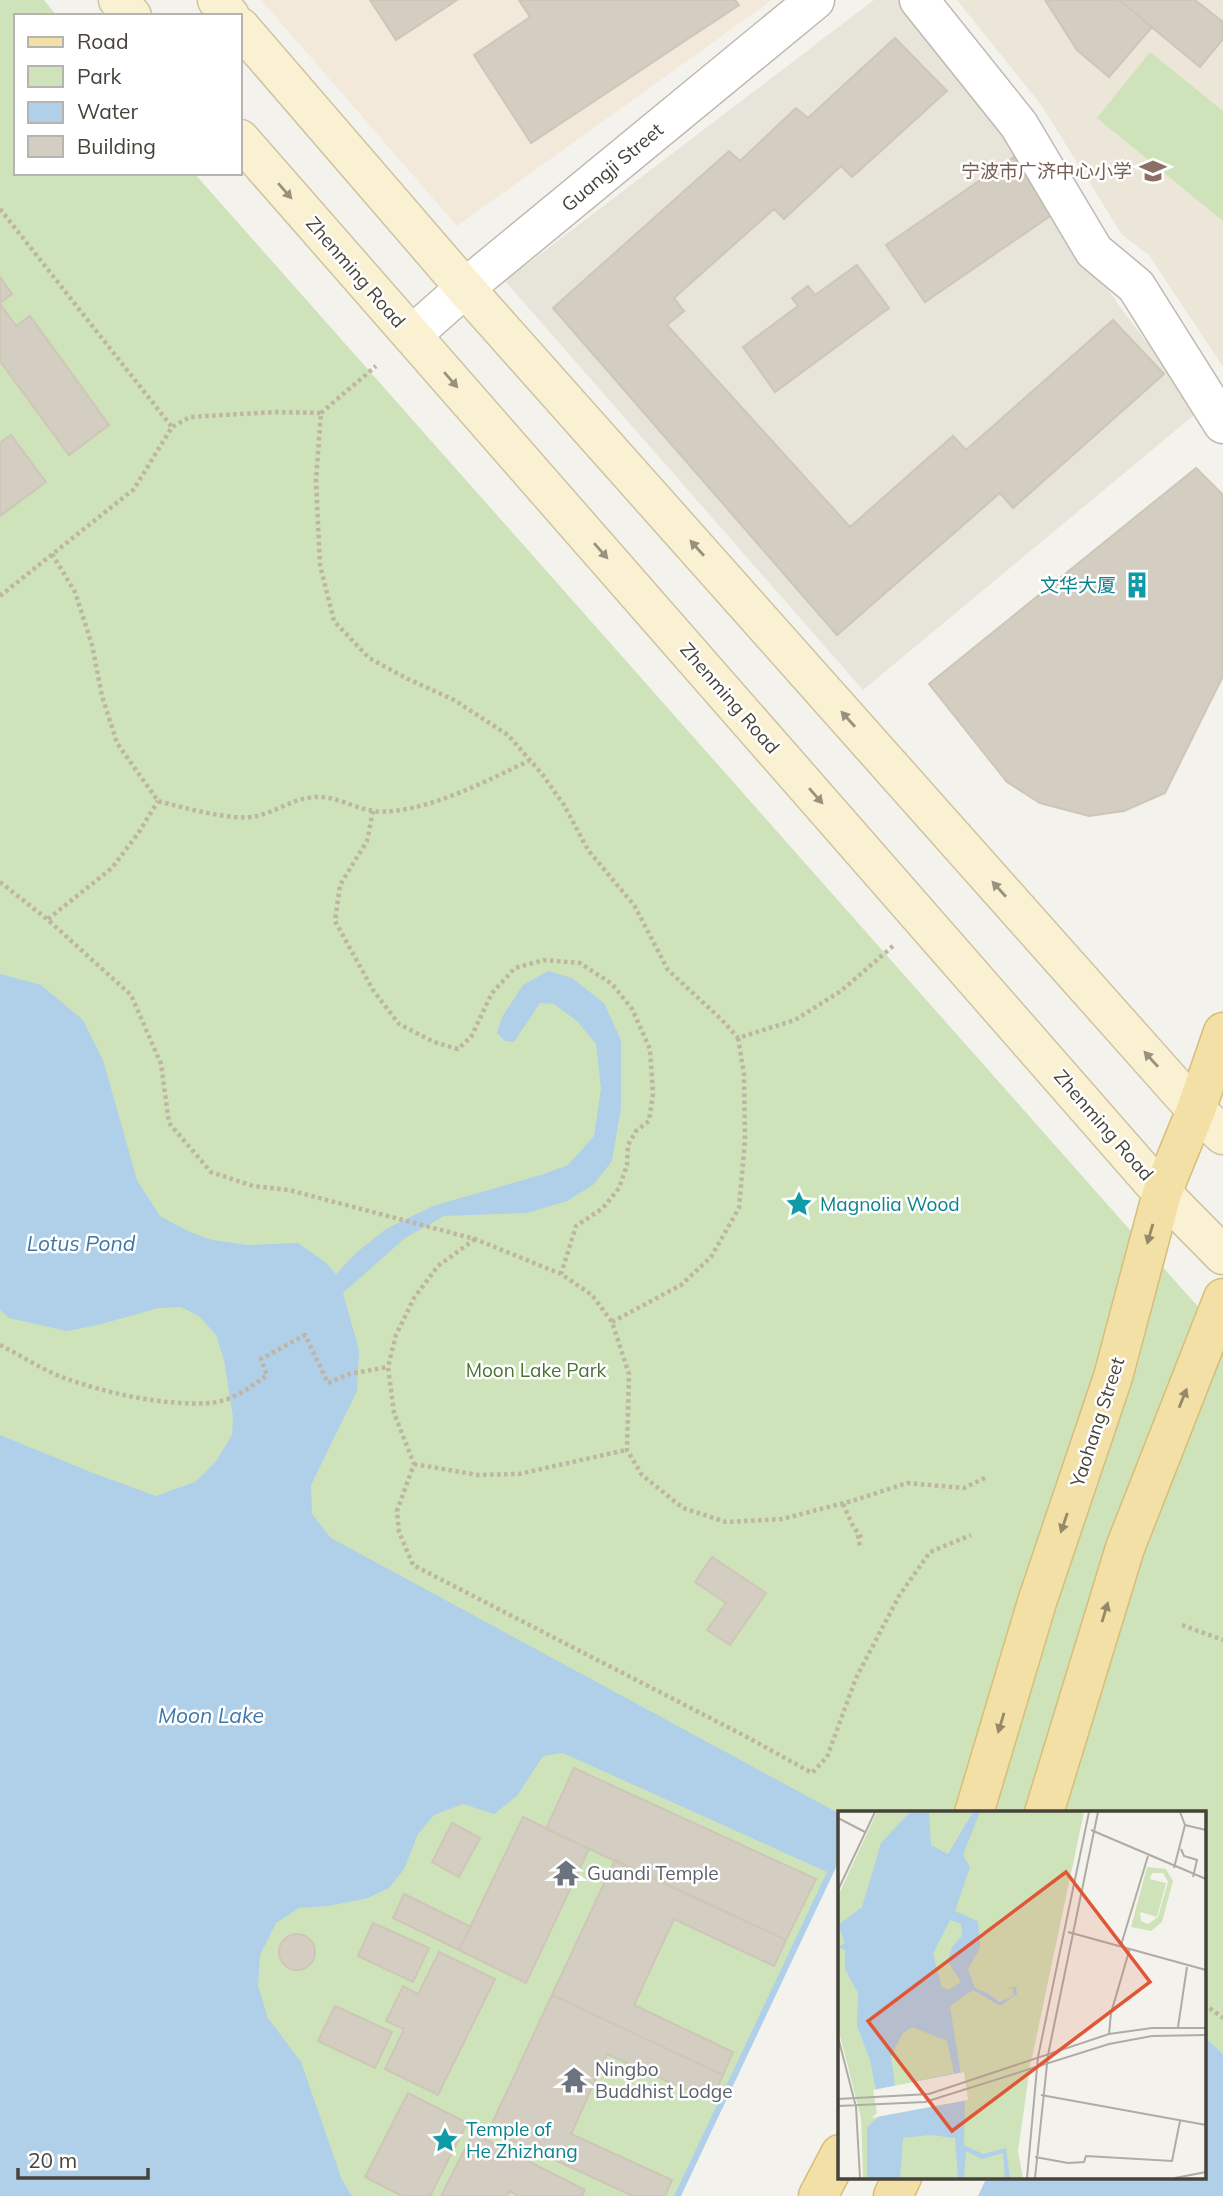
<svg xmlns="http://www.w3.org/2000/svg" width="1223" height="2196" font-family="Mulish,'Noto Sans SC',sans-serif">
  <style>
    .residential { fill: #e7e4da }
    .commercial { fill: #f3e9da }
    .education { fill: #ebe6d8 }
    .green { fill: #cfe3ba; fill-rule: evenodd }
    .water { fill: #b0cfe8 }
    .pier { fill: #f4f2ec }
    .building { fill: #d4cec2; stroke: #cec6b6; stroke-width: 2 }
    .lines { fill: none; stroke-linecap: round; stroke-linejoin: round }
    .street-casing { stroke: #bebaaf; stroke-width: 41 }
    .secondary-casing { stroke: #cec4a1; stroke-width: 41 }
    .primary-casing { stroke: #d6be78; stroke-width: 41 }
    .path { stroke: #beb6a2; stroke-width: 4.5; stroke-dasharray: 3.5 3.5; stroke-linecap: butt }
    .street { stroke: #fff; stroke-width: 38 }
    .secondary { stroke: #f9f1d1; stroke-width: 38 }
    .primary { stroke: #f2e0a6; stroke-width: 38 }
    .oneway { fill: #97917e }
    .oneway2 { fill: #948a6b }
    .labels { text-anchor: middle; stroke-width: 5; stroke-linejoin: round; paint-order: stroke }
    .street-label { font-size: 19px; fill: #47433a; stroke: #fff }
    .education-label { font-size: 19px; fill: #785e54; stroke: #fff; text-anchor: end }
    .culture-label { font-size: 19px; fill: #0d838f; stroke: #fff; text-anchor: start }
    .park-label { font-size: 19px; fill: #497334; stroke: #fff }
    .worship-label { font-size: 19px; fill: #5b616d; stroke: #fff; text-anchor: start }
    .water-label { font-size: 21px; font-style: italic; fill: #4077a7; stroke: #fff }
    .inset-road { fill: none; stroke: #afaca5; stroke-width: 2 }
    .view { fill: #e05737; fill-opacity: 0.15; stroke: #e05737; stroke-width: 3.5 }
    .inset-edge { fill: none; stroke: #47433a; stroke-width: 3.5 }
  </style>
  <rect width="100%" height="100%" fill="#f4f2ec"/>
  <path class="residential" d="M874 0H898L1010 135 1084 255 1120 307 1199 411 863 690 505 281Z"/>
  <path class="commercial" d="M261 0H772L457 226Z"/>
  <path class="education" d="M957 0H1223V367L1149 255 1122 235 1042 106Z"/>
  <path class="green" d="M0 0H44L57 16H16V173H194L1192 1300 1223 1331V2196H0ZM840 1813H1204V2177H840Z
    M1150 52 1223 111V221L1097 118Z"/>
  <path class="water" d="M548 971 572 978 604 1003 621 1040V1108L612 1161 593 1185 567 1201 527 1213 444 1216 405 1238 343 1293 359 1350 357 1391 311 1485 312 1514 331 1538 840 1814V2177H1204V2037L1223 2054V2196H674L827 1872 563 1753 543 1756 517 1796 494 1814 463 1804 434 1815 418 1834 404 1869 389 1888 368 1898 329 1906 299 1908 276 1923 260 1955 258 1986 268 2018 301 2062 342 2180 352 2196H0V1435L93 1473 156 1496 195 1482 216 1461 232 1435 233 1417 224 1360 216 1335 199 1316 181 1307 159 1308 94 1326 66 1331 9 1318 0 1310V974L41 985 83 1020 103 1060 137 1180 160 1216 190 1232 212 1240 248 1245 298 1243 325 1262 336 1274 357 1252 386 1229 433 1206 544 1174 568 1165 594 1136 601 1089 596 1044 577 1021 554 1004 540 1003 514 1042 505 1041 497 1033 502 1017 523 985Z"/>
  <path class="pier" d="M840 1859V2177H987L978 2196H681Z"/>
  <path class="building" d="M370 0H457L396 40Z
    M519 0H735L739 5 531 143 474 55 530 17Z
    M1045 0H1119L1152 27 1109 77 1077 50Z
    M1119 0H1195L1223 22V39L1200 67Z
    M895 38 947 91 852 177 841 166 784 219 774 209 674 298 684 311 667 325 850 527 953 436 966 450 1113 320 1164 374 1013 508 1000 493 837 635 553 308 729 151 740 161 796 108 808 118Z
    M1014 157 1053 214 925 302 886 245Z
    M857 265 889 308 775 392 743 347 798 306 792 298 808 286 815 295Z
    M0 277 12 294 0 303Z
    M0 304 16 326 30 316 109 425 69 455 0 361Z
    M11 435 46 482 0 516V443Z
    M1196 468 1223 495V676L1165 793 1124 811 1089 816 1040 803 1007 782 929 684Z
    M712 1557 766 1593 730 1645 707 1630 726 1603 695 1582Z
    M574 1768 816 1879 786 1940 546 1829Z
    M523 1817 589 1849 526 1983 459 1950Z
    M452 1823 480 1838 459 1877 432 1862Z
    M615 1860 786 1940 774 1966 674 1919 634 2005 733 2052 723 2075 552 1995Z
    M404 1894 471 1927 459 1950 393 1918Z
    M373 1923 429 1948 413 1982 358 1956Z
    M279 1952a18 18 0 1 1 36 0a18 18 0 1 1-36 0Z
    M439 1952 495 1979 438 2095 385 2069 404 2029 386 2021 403 1986 418 1994Z
    M552 1995 723 2075 711 2101 607 2054 571 2134 672 2180 665 2196H633L489 2130Z
    M335 2006 392 2032 375 2068 318 2041Z
    M408 2093 467 2123 430 2196H402L365 2177Z
    M473 2133 585 2190 582 2196H518L509 2191 507 2196H441Z"/>
  <g class="lines">
    <g class="street-casing">
      <path id="street" d="M919 0 1019 125 1094 251 1136 286 1223 424
        M412 335 465 288 815 0"/>
    </g>
    <g class="secondary-casing">
      <path id="secondary" d="M118 0 132 16
        M217 0 230 16
        M240 27 465 288 1196 1110 1223 1135
        M240 139 1162 1193 1223 1255"/>
    </g>
    <g class="primary-casing">
      <path id="primary" d="M974 1813 1037 1602 1113 1377 1162 1193 1196 1110 1223 1032
        M1044 1813 1125 1548 1223 1298
        M818 2196 840 2154
        M893 2196 902 2177"/>
    </g>
    <path class="path" d="M0 209 172 427
      M321 413 376 366
      M52 554 75 592 92 645 102 696 117 743 158 801C181 807 235 822 257 816 274 812 290 801 307 798 334 793 351 808 374 811 420 816 489 780 530 760
      M0 596 134 489 172 427 190 417 275 412 321 413 316 480 320 565 334 621 369 658 408 679 454 700 508 735 542 774 564 805 588 850 634 905 668 970 722 1020 738 1038 795 1020 841 991 893 946
      M373 811 367 841 340 885 335 921 373 990 399 1024 434 1042 458 1049 471 1037 492 993 515 968 544 960 580 963 612 984 632 1009 650 1049 653 1094 649 1121 636 1131 628 1145 627 1165 619 1188 603 1208 576 1226 561 1274
      M0 882 47 919 131 995 161 1064 169 1123 211 1172 253 1186 289 1190 475 1239 561 1274 592 1295 612 1322 629 1374 627 1450 642 1475 683 1508 726 1522 782 1519 852 1501 907 1483 964 1488 985 1478
      M48 919 112 868 139 832 158 801
      M475 1239 438 1266 414 1298 396 1335 388 1367 394 1413 414 1464 397 1511 399 1532 413 1565 747 1737 812 1773 827 1757 856 1678 899 1596 930 1552 971 1535
      M612 1322 681 1285 711 1257 739 1208 745 1140 744 1074 738 1038
      M0 1345C22 1356 44 1371 67 1379 110 1394 165 1406 210 1403 232 1401 250 1388 267 1375L261 1359 305 1335 328 1383 349 1374 388 1367
      M414 1464 478 1475 519 1474 626 1450
      M843 1504 853 1526 863 1540
      M858 1535 860 1548
      M1182 1625 1223 1640
      M1204 2004 1223 2018"/>
    <use href="#street" class="street"/>
    <use href="#secondary" class="secondary"/>
    <use href="#primary" class="primary"/>
  </g>
  <defs><path id="oneway-solid" d="M-6-.8H1V-3.2L6.5 0L1 3.2V.8H-6Z" transform="scale(1.75)"/></defs>
  <g class="oneway">
    <use href="#oneway-solid" transform="translate(285 191) rotate(49)"/>
    <use href="#oneway-solid" transform="translate(451 380) rotate(49)"/>
    <use href="#oneway-solid" transform="translate(697 548) rotate(-132)"/>
    <use href="#oneway-solid" transform="translate(601 551) rotate(49)"/>
    <use href="#oneway-solid" transform="translate(848 719) rotate(-132)"/>
    <use href="#oneway-solid" transform="translate(816 796) rotate(49)"/>
    <use href="#oneway-solid" transform="translate(999 889) rotate(-132)"/>
    <use href="#oneway-solid" transform="translate(1151 1059) rotate(-132)"/>
  </g>
  <g class="oneway2">
    <use href="#oneway-solid" transform="translate(1150 1234) rotate(106)"/>
    <use href="#oneway-solid" transform="translate(1183 1398) rotate(-68)"/>
    <use href="#oneway-solid" transform="translate(1064 1523) rotate(109)"/>
    <use href="#oneway-solid" transform="translate(1105 1612) rotate(-73)"/>
    <use href="#oneway-solid" transform="translate(1001 1723) rotate(107)"/>
  </g>
  <defs>
    <g id="school-bare" transform="scale(2.1)"><path d="M0-5L7-2L0 1L-7-2ZM-4 1L0 2.5L4 1V4Q0 6-4 4Z" fill="#8d6e63" stroke="#fff" stroke-width="2.5" paint-order="stroke"/></g>
    <g id="building-bare" transform="scale(2.1)"><path d="M-4-6H4V6H1V3H-1V6H-4ZM-2.5-4.3h1.7v1.8h-1.7ZM.8-4.3h1.7v1.8H.8ZM-2.5-1h1.7V.8h-1.7ZM.8-1h1.7V.8H.8Z" fill="#0f9aa8" stroke="#fff" stroke-width="2.5" paint-order="stroke"/></g>
    <g id="sight-bare" transform="scale(2.1)"><path d="M0-6L1.8-2.2L6-1.7L2.9 1.2L3.7 5.4L0 3.3L-3.7 5.4L-2.9 1.2L-6-1.7L-1.8-2.2Z" fill="#0f9aa8" stroke="#fff" stroke-width="2.5" paint-order="stroke"/></g>
    <g id="temple-bare" transform="scale(2.1)"><path d="M0-6L5-2H3V0L6.5 2.5H4V6H1.5V3h-3V6H-4V2.5H-6.5L-3 0V-2H-5Z" fill="#6b7280" stroke="#fff" stroke-width="2.5" paint-order="stroke"/></g>
  </defs>
  <g fill-rule="evenodd">
    <use href="#school-bare" x="1153" y="171"/>
    <use href="#building-bare" x="1137" y="585"/>
    <use href="#sight-bare" x="799" y="1204"/>
    <use href="#temple-bare" x="566" y="1873"/>
    <use href="#temple-bare" x="574" y="2080"/>
    <use href="#sight-bare" x="445" y="2140"/>
  </g>
  <g class="labels">
    <g class="street-label">
      <text transform="translate(612 167) rotate(-40)" y="7">Guangji Street</text>
      <text transform="translate(356 272) rotate(49)" y="7">Zhenming Road</text>
      <text transform="translate(730 698) rotate(49)" y="7">Zhenming Road</text>
      <text transform="translate(1104 1125) rotate(49)" y="7">Zhenming Road</text>
      <text transform="translate(1097 1422) rotate(-72)" y="7">Yaohang Street</text>
    </g>
    <g class="education-label">
      <text x="1132" y="178">宁波市广济中心小学</text>
    </g>
    <g class="culture-label">
      <text x="1116" y="592" text-anchor="end">文华大厦</text>
      <text x="820" y="1211">Magnolia Wood</text>
      <text x="466" y="2136">Temple of<tspan x="466" dy="22">He Zhizhang</tspan></text>
    </g>
    <g class="park-label">
      <text x="536" y="1377">Moon Lake Park</text>
    </g>
    <g class="worship-label">
      <text x="587" y="1880">Guandi Temple</text>
      <text x="595" y="2076">Ningbo<tspan x="595" dy="22">Buddhist Lodge</tspan></text>
    </g>
    <g class="water-label">
      <text x="81" y="1251">Lotus Pond</text>
      <text x="211" y="1723">Moon Lake</text>
    </g>
  </g>
  <g transform="translate(838 1811)">
    <rect width="368" height="368" fill="#f4f2ec"/>
    <path d="M39 1H246L192 256 180 340 185 367H25L23 307 0 217V85ZM309 56 328 58 335 70 324 111 313 120 293 116ZM314 62H325L330 71 320 106 310 113 303 110 302 101 319 106 328 72 312 68Z" fill="#cfe3ba" fill-rule="evenodd"/>
    <path d="M72 1H91L93 34 110 43 135 1H142L125 44 132 56 117 100 140 110 142 137 130 158 137 177 149 182 162 191 175 185V178L169 176H178L179 183 162 195 135 179 112 195 127 289 126 334 145 343 168 337 172 367H167L165 342 144 348 128 340 126 367H120L117 327 92 324 65 327 62 367H29V316L43 304 32 249 19 215 20 182 7 158V139L0 136 7 132 0 114 24 96 43 32ZM112 109 123 113 124 125 114 136 110 151 123 171 111 179 104 176 95 143ZM74 216 109 230 116 262 57 275 53 245 65 222Z" fill="#b0cfe8" fill-rule="evenodd"/>
    <path d="M126 261 130 289 33 307 39 302 35 279Z" fill="#f4f2ec"/>
    <path class="inset-road" d="M0 7 27 21M347 14 368 19M253 19 368 68M343 38 346 45 359 49 355 66M336 57 347 14 342 1M0 79 37 1M230 121 368 159M283 134 310 45M340 216 349 156M271 223 273 202 292 137M0 226 18 296 22 367M203 284 368 314M0 288 91 283 271 223 314 217H368M0 295 87 291 271 233 314 225 368 224M197 346 230 352 246 351 248 345 334 350 342 310M189 367 200 246 251 1M197 367 210 244 260 1M337 367 368 361"/>
    <path class="view" d="M228 61 312 171 114 320 30 210Z"/>
    <rect width="368" height="368" class="inset-edge"/>
  </g>
  <rect x="14" y="14" width="228" height="161" fill="#ffffff" stroke="#b5b4b0" stroke-width="2"/>
  <rect x="28" y="37" width="35" height="10" fill="#f2e0a6" stroke="#b5b4b0" stroke-width="2"/>
  <text x="77" y="49" font-size="21" fill="#47433a">Road</text>
  <rect x="28" y="66" width="35" height="21" fill="#cfe3ba" stroke="#b5b4b0" stroke-width="2"/>
  <text x="77" y="84" font-size="21" fill="#47433a">Park</text>
  <rect x="28" y="102" width="35" height="21" fill="#b0cfe8" stroke="#b5b4b0" stroke-width="2"/>
  <text x="77" y="119" font-size="21" fill="#47433a">Water</text>
  <rect x="28" y="136" width="35" height="21" fill="#d4cec2" stroke="#b5b4b0" stroke-width="2"/>
  <text x="77" y="154" font-size="21" fill="#47433a">Building</text>
  <path d="M18 2168v10h130v-10" fill="none" stroke="#47433a" stroke-width="3.5"/>
  <text x="28" y="2168" font-size="21" fill="#47433a" stroke="#ffffff" stroke-width="5" paint-order="stroke">20 m</text>
</svg>
